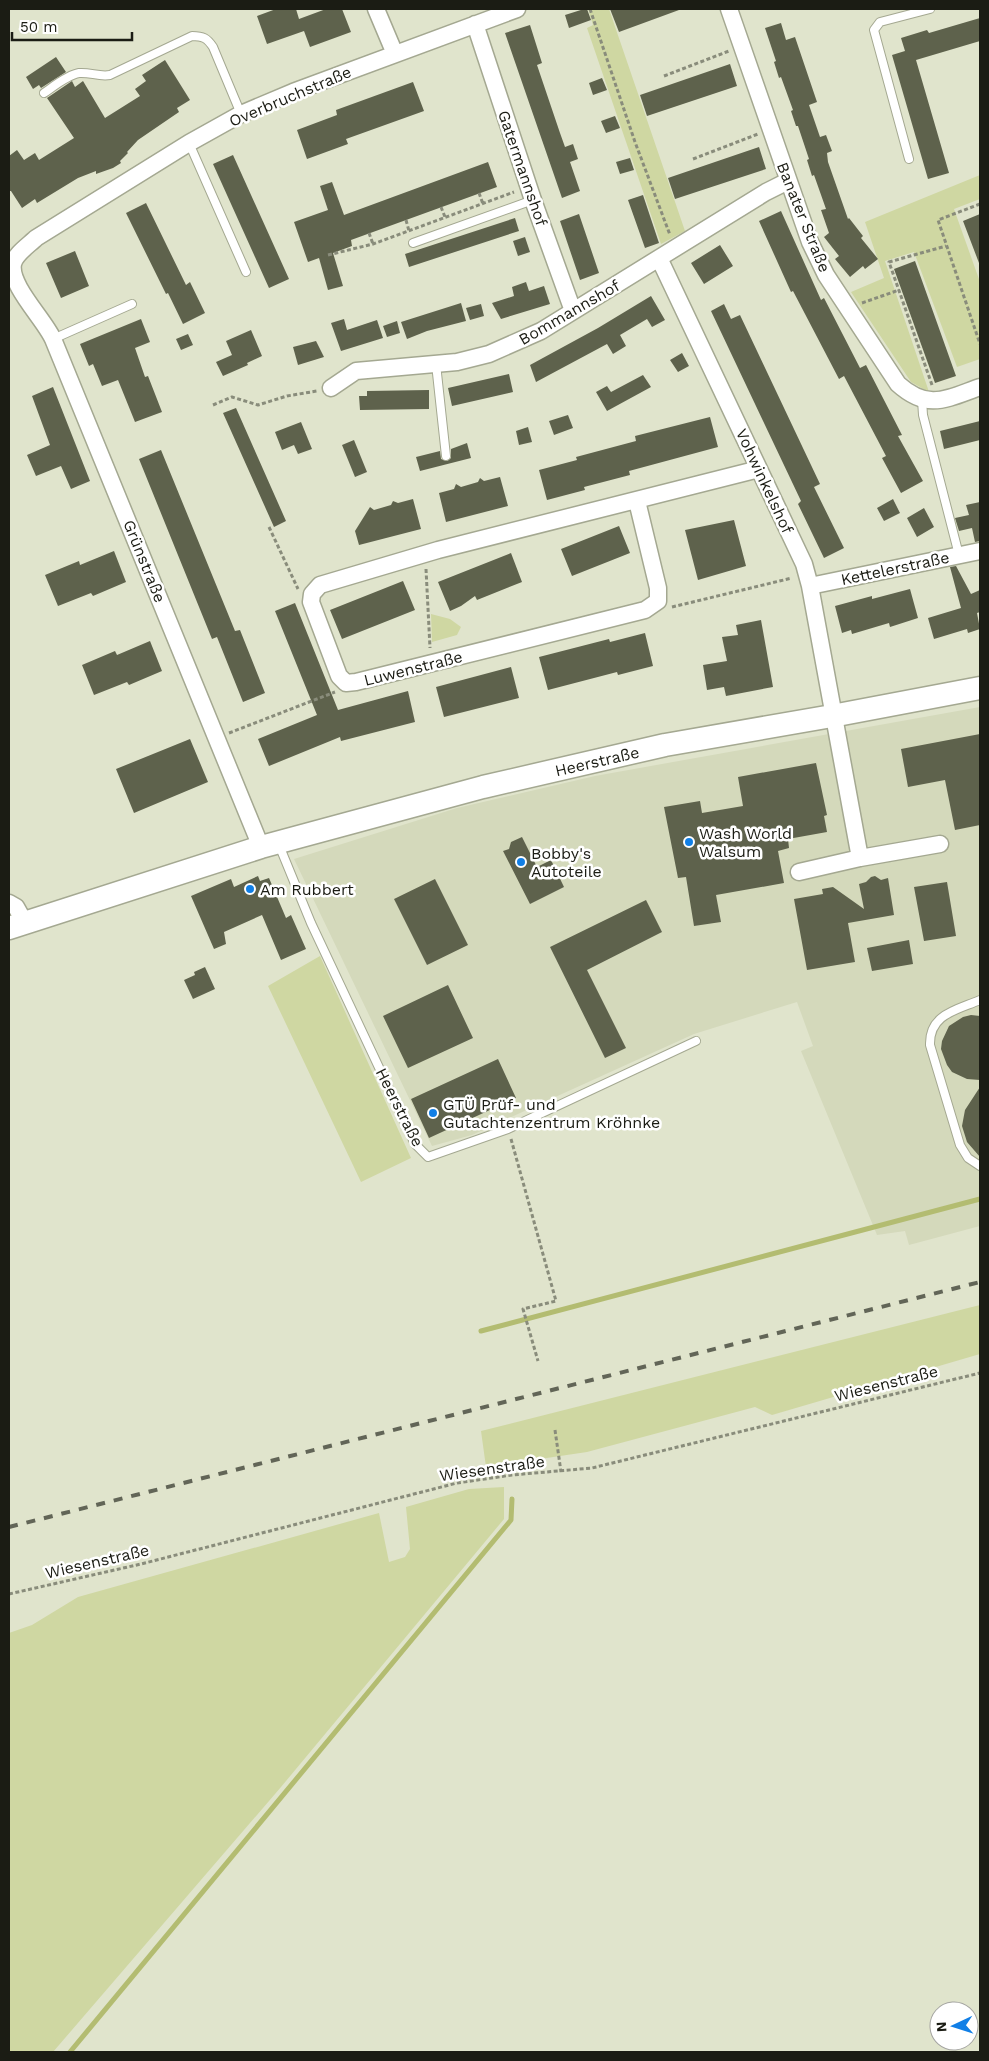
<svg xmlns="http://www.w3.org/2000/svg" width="989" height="2061" font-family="'Work Sans',sans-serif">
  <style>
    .built { fill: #d4d9bb }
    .green { fill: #cfd7a2 }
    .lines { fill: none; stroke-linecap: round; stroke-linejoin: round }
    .stream { stroke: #b3bc71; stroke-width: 5 }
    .building { fill: #5e624c }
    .service-casing { stroke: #a4a891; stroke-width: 10 }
    .minor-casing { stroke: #a4a891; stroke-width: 19 }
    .secondary-casing { stroke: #a4a891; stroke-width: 25 }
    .path { stroke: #898c7b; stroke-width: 3; stroke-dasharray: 4 2.5; stroke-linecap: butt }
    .service { stroke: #fff; stroke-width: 8 }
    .minor { stroke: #fff; stroke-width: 16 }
    .secondary { stroke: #fff; stroke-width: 22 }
    .rail { stroke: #626557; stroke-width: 4; stroke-dasharray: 9 9; stroke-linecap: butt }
    .poi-dot { fill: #117fe6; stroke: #fff; stroke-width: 2 }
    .labels { text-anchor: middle; stroke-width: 5; stroke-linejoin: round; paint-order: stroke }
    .street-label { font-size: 16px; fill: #1b1c14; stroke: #fff }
    .poi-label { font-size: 16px; fill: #1b1c14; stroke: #fff; text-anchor: start }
  </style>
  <rect width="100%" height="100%" fill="#e0e4cc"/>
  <path class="built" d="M980 707V1226L909 1245 905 1231 877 1235 801 1051 813 1046 797 1002 694 1034 472 1135 432 1146 294 859 457 808 595 776Z"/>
  <path class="green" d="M588 9H609L685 231 661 244 587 28 593 25Z
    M980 175V199L954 209 980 282V359L957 367 914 252 885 261 929 392 911 382 851 292 884 278 865 222Z
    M431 614 450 619 461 627 457 635 432 642Z
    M320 956 411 1158 361 1182 268 986Z
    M980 1305V1354L772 1415 755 1407 587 1452 486 1467 481 1431Z
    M504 1487V1519L281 1787 53 2052H9V1633L32 1625 78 1597 379 1513 389 1562 405 1557 410 1549 406 1507 469 1489Z"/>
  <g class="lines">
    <path class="stream" d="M481 1331 980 1199
      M70 2052 511 1520 512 1499"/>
  </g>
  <path class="building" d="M276 9H296L299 19 326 9H342L351 32 310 47 304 31 267 44 257 16Z
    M584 9H587L591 20 569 28 565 15Z
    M610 9H679V10L619 32Z
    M980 18V41L916 60 949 173 928 179 892 55 905 51 901 38 927 30 929 33Z
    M781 23 786 40 795 37 817 102 809 105 820 137 826 135 832 151 827 153 828 162 848 219 849 218 863 236 861 238 878 259 865 269 863 266 850 277 835 259 839 256 824 237 829 233 821 210 826 209 814 175 812 176 807 160 809 159 798 126H796L791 111 793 110 781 77 779 78 774 62 776 61 765 28Z
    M530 25 542 63 537 65 560 133 565 147 573 144 578 159 570 162 580 191 562 198 505 33Z
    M56 57 66 72 41 88 39 85 33 89 26 77Z
    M165 60 190 100 177 108 179 112 138 140 127 152 128 153 120 161 121 163 113 168 96 174V171L78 178 37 203 35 199 22 208 11 191H9V156L17 150 24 160 35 153 39 160 74 138 47 98 72 81 75 87 83 81 105 118 140 96 135 89 146 81 142 75Z
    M730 64 737 86 647 116 640 95Z
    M602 78 607 90 593 95 589 83Z
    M413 82 424 111 346 139 348 144 307 159 297 130 337 115 336 110Z
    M615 116 620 128 606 133 601 121Z
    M759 147 766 169 675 199 668 178Z
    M233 155 289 279 269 288 213 164Z
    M630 158 634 170 620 174 616 162Z
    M488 162 497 187 351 240 352 246 333 253 343 286 328 290 319 258 308 262 294 222 328 210 320 186 332 182 344 215Z
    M643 195 659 243 645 248 628 200Z
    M146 203 186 285 190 282 205 313 183 324 168 293 166 294 126 213Z
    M781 211 821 300 824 298 860 368 866 365 902 435 898 436 923 481 901 493 882 458 886 456 844 376 839 379 793 291 791 292 759 221Z
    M579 214 599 273 580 280 560 221Z
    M980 214V263H979L963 221Z
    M515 218 519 231 409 267 405 254Z
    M525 237 530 252 518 256 513 241Z
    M720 245 733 266 704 284 691 263Z
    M75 251 89 286 61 298 46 263Z
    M915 261 956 376 935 383 894 269Z
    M526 282 529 291 544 286 550 304 501 319 492 303 514 296 512 287Z
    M651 296 665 320 652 327 647 319 620 335 626 346 613 354 607 344 536 382 530 365 598 328Z
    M461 303 466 321 427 331 407 339 401 322Z
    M481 304 484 316 470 320 466 308Z
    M724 304 731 319 740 315 820 484 814 487 844 548 824 558 798 504 801 501 711 311Z
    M141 319 150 342 135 348 145 377 148 376 162 412 135 422 118 380 102 386 93 364 89 366 80 344Z
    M344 319 347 330 377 320 383 338 341 351 331 323Z
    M397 321 400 333 387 337 383 326Z
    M251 330 262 356 247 363 248 365 223 376 216 362 232 355 226 341Z
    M188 334 193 345 181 350 176 339Z
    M316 341 324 357 298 365 293 347Z
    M682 353 689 366 678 372 670 360Z
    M509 374 513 392 452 406 448 388Z
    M643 375 651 387 607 411 596 392 607 386 611 392Z
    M53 387 90 481 71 489 61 466 36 476 27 455 50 445 32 396Z
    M429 390V409L360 410 359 396H367V391Z
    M236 408 286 521 274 527 223 413Z
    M568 415 573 428 554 435 549 421Z
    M710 417 718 447 629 471 630 475 584 487 585 490 547 500 539 470 577 460 576 457 636 441 635 436Z
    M980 421V440L944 449 940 431Z
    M301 422 312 449 298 454 294 445 282 450 275 432Z
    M528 427 532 442 519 445 516 431Z
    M354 440 367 472 355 477 342 445Z
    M467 443 471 458 420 471 416 457 440 451 441 459 447 461 451 458V449Z
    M161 450 235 631 240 630 265 693 243 702 217 637 212 639 139 459Z
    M500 477 508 506 446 522 439 493 454 489 456 484 461 487 478 482 480 478 484 481Z
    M413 499 421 529 359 545 355 531 370 507 374 510 391 505 393 501 398 503Z
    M893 499 900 513 884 521 877 508Z
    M980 502V541L975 542 972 528 959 531 955 518 969 515 966 505Z
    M924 508 934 527 917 537 907 518Z
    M734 520 746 566 698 580 685 530Z
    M619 526 630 553 572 576 561 549Z
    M114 551 126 582 93 596 91 593 58 606 45 575 79 561 80 565Z
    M511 553 522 582 477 600 475 596 461 606 450 611 438 582Z
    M956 566 971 594 980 590V612L977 613 980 629 968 633 967 629 934 639 928 618 961 608 950 567Z
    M403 581 415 610 342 639 330 610Z
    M910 589 918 618 890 627 889 623 852 634 851 630 842 633 835 606 872 596V599Z
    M295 603 338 710 408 691 415 722 341 741 340 737 269 766 258 739 317 715 275 611Z
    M761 620 773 687 726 696 724 687 707 690 703 665 727 661 722 637 738 635 736 625Z
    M645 633 653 666 618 675 617 672 548 690 539 657 609 639 610 642Z
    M150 641 162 671 129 685 127 682 94 695 82 665 115 651 117 655Z
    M511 667 519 698 444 717 436 687Z
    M980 734V825L955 830 945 780 908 787 901 749Z
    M190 739 208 782 134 813 116 769Z
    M816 763 827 815 824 816 827 832 788 839 789 848 778 851 784 883 716 895 721 922 694 926 686 877 678 878 664 807 700 801 702 813 743 806 738 777Z
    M522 837 537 867 551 860 564 887 530 904 503 851 509 849 511 842Z
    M258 876 260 881 269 878 286 918 291 915 306 949 281 960 262 915 224 932 226 944 214 949 191 896 231 879 234 887Z
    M875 876 881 880 888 878 894 915 848 923 855 962 807 970 794 899 823 894 822 889 833 887 864 909 859 884 866 882 871 877Z
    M435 879 468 945 427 965 394 899Z
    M947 882 956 936 924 941 914 887Z
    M646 900 662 932 587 970 626 1048 605 1058 550 947Z
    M909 940 913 964 872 971 867 948Z
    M205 967 215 989 193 999 184 980 195 975 194 972Z
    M448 985 473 1038 408 1068 383 1016Z
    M971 1015 980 1016V1080L967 1079 952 1072 947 1065 941 1049 942 1041 949 1026 963 1017Z
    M498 1059 516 1098 429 1138 411 1099Z
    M980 1087V1157L967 1142 962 1126 965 1110Z"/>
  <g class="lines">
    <g class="service-casing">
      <path id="service" d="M44 93C53 87 67 75 79 73 90 72 99 77 110 75L192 36C203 36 207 38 213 47L241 114
        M189 143 246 272
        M909 159 874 30 880 22 930 9
        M413 243 533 200
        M53 339 132 304
        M436 364 446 456
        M922 400 923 415 959 555
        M279 845 311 923 415 1144 428 1157 508 1129 696 1041
        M980 1000C957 1010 929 1014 930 1045L960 1145 968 1158 980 1166"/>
    </g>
    <g class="minor-casing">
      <path id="minor" d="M376 9 395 54
        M729 9 810 242 826 275 898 384C928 411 946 399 980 387
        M475 24 533 200 573 311
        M659 258 804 564 810 586 860 858 799 872
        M331 388 356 371 457 362 489 354 541 331 766 192 788 181
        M637 501 658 588V601L645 610 356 682 346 683 339 676 311 602 312 594 320 585 438 550 759 469
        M810 586 980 551
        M261 847 53 339C44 319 9 285 13 264 15 254 29 245 36 238L189 143 241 114 293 92 517 9
        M860 858 940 844
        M9 903 16 907 25 923"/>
    </g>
    <g class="secondary-casing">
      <path id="secondary" d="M9 928 261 847 483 787 665 745 832 716 980 688"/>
    </g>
    <path class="path" d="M590 9 635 142 670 235
      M664 76 729 51
      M693 159 758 134
      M479 193 483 204
      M980 204 938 220 980 344
      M441 207 445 217
      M406 220 409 231
      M369 233 373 244
      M328 255 373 244 514 192
      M862 303 899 290
      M932 385 889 262 946 246
      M213 405 232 397 258 405 287 396 317 391
      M269 527 298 589
      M426 569 430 648
      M672 607 792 578
      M229 733 335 692
      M511 1139 556 1301 523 1309 538 1361
      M555 1430 561 1472
      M9 1594 141 1564 457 1483 512 1475 592 1468 980 1373"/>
    <use href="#service" class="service"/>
    <use href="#minor" class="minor"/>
    <use href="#secondary" class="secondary"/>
    <path class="rail" d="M9 1527 980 1282"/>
  </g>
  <g class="poi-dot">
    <circle cx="689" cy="842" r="5"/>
    <circle cx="521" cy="862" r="5"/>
    <circle cx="250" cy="889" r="5"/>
    <circle cx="433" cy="1113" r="5"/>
  </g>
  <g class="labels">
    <g class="street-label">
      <text transform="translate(290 96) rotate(-23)" y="6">Overbruchstraße</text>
      <text transform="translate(523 168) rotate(71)" y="6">Gatermannshof</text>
      <text transform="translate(804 217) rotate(68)" y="6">Banater Straße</text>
      <text transform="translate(569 312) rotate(-30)" y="6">Bommannshof</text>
      <text transform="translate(765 481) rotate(65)" y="6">Vohwinkelshof</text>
      <text transform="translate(145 561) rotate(68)" y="6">Grünstraße</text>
      <text transform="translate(895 568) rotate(-12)" y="6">Kettelerstraße</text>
      <text transform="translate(413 668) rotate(-14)" y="6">Luwenstraße</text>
      <text transform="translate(597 761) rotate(-13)" y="6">Heerstraße</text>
      <text transform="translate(400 1107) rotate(63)" y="6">Heerstraße</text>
      <text transform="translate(886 1383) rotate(-14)" y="6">Wiesenstraße</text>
      <text transform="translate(492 1468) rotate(-8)" y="6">Wiesenstraße</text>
      <text transform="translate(97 1561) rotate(-13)" y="6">Wiesenstraße</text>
    </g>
    <g class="poi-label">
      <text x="699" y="839">Wash World<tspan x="699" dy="18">Walsum</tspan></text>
      <text x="531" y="859">Bobby's<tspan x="531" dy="18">Autoteile</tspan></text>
      <text x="260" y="895">Am Rubbert</text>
      <text x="443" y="1110">GTÜ Prüf- und<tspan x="443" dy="18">Gutachtenzentrum Kröhnke</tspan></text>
    </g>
  </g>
  <rect width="989" height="2061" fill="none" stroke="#1b1c14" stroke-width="20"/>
  <g transform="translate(954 2026) rotate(266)"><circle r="24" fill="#ffffff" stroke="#a4a4a1"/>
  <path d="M0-4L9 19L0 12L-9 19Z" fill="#117fe6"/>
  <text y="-8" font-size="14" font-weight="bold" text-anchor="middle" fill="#1b1c14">N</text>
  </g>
  <path d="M12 32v8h120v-8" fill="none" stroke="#1b1c14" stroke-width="2.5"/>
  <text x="20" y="32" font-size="15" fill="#1b1c14" stroke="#ffffff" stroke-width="4" paint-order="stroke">50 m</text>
</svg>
